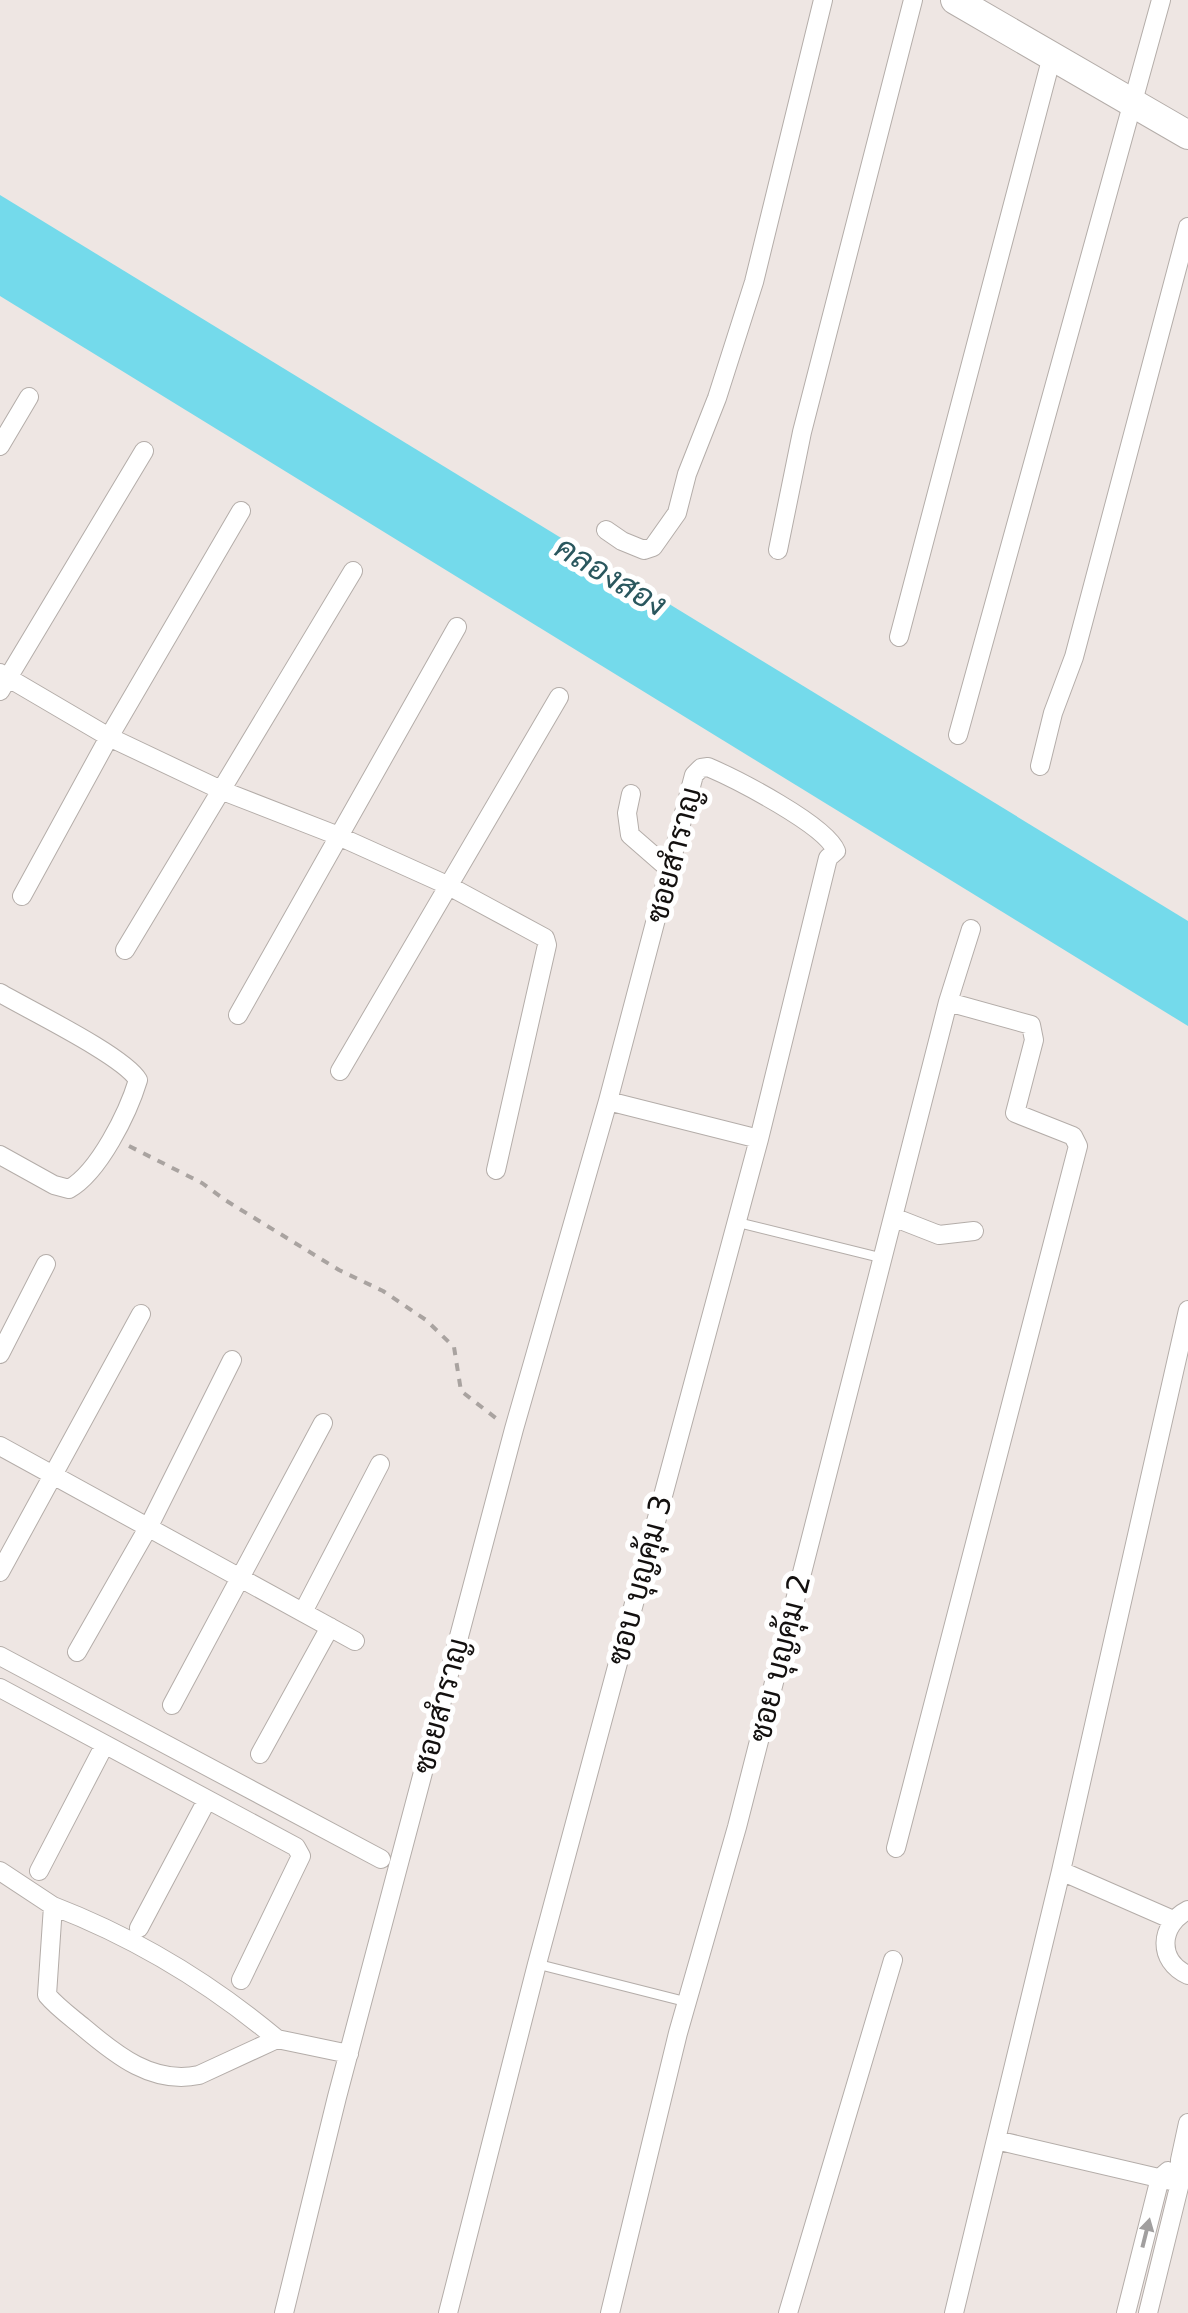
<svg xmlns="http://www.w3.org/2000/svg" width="1188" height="2313" font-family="'DejaVu Sans',Sarabun,sans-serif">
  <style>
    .water { fill: #74daeb }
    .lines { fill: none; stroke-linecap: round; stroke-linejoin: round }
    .lane-casing { stroke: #b4ada9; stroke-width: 11 }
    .street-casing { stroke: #b4ada9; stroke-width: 20 }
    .secondary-casing { stroke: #b4ada9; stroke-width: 30 }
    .path { stroke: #a9a3a0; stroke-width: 4; stroke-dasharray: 8 8; stroke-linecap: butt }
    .lane { stroke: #fff; stroke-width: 9 }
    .street { stroke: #fff; stroke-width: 18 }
    .secondary { stroke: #fff; stroke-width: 28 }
    .oneway { fill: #a19f9f }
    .labels { text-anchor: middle; stroke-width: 10; stroke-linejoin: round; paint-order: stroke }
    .street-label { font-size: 30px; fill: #13100f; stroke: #fff }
    .water-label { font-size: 32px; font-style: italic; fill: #2a575e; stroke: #fff }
  </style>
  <rect width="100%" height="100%" fill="#eee6e3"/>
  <path class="water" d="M0 195 1188 921V1026L0 296Z"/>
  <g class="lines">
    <g class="lane-casing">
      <path id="lane" d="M736 1222 882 1258
        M537 1964 687 2002"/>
    </g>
    <g class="street-casing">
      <path id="street" d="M0 446 29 397
        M606 530 622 541 644 550 653 547 677 513 687 474 717 398 754 282 823 0
        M778 550 802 432 913 0
        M899 637 1052 56
        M0 673 109 737 223 791 336 835 447 885 545 938 547 945 496 1170
        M0 691 144 451
        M958 735 1161 0
        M1040 766 1053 713 1074 657 1188 227
        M631 794 627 813 630 835 669 869
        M22 896 109 737 241 511
        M125 950 353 571
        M0 993C29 1010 124 1056 138 1080 128 1113 99 1172 69 1189L54 1185 0 1155
        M238 1015 457 627
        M340 1071 559 697
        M608 1101 759 1139
        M893 1217 939 1235 974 1231
        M0 1354 46 1264
        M0 1446 355 1641
        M0 1572 141 1314
        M303 1612 380 1464
        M77 1652 149 1526 232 1360
        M0 1656 381 1859
        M0 1688 296 1847 301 1856 241 1980
        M172 1705 323 1423
        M260 1754 330 1627
        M896 1848 1078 1146 1073 1136 1015 1113 1034 1040 1031 1025 948 1002
        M0 1871 53 1906 47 1995C57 2007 71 2017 83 2027 116 2055 153 2085 199 2075L277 2039 349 2054
        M39 1871 104 1746
        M1061 1871 1173 1920
        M53 1906C136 1938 209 1982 277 2039
        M1188 1910C1159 1925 1157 1961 1188 1975
        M139 1928 207 1800
        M996 2140 1180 2183
        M284 2313 337 2097 514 1429 608 1101 694 775 701 768 708 767C736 779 826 825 836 851L828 858 759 1139 537 1964 448 2313
        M610 2313 678 2033 737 1827 948 1002 971 929
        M788 2313 893 1960
        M954 2313 1061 1871 1188 1310
        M1126 2313 1160 2178 1168 2171
        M1148 2313 1180 2183V2160L1188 2123"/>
    </g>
    <g class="secondary-casing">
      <path id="secondary" d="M955 0 1188 135"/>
    </g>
    <path class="path" d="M129 1146 202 1183 225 1200 339 1270 383 1291 426 1320 454 1347 461 1391 497 1419"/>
    <use href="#lane" class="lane"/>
    <use href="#street" class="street"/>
    <use href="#secondary" class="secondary"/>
  </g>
  <defs><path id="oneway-solid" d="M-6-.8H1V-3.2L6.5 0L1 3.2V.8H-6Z" transform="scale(2.5)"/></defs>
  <use class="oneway" href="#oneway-solid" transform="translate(1146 2233) rotate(-76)"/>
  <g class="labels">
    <g class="street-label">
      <text transform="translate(674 855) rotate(-75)" y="10">ซอยสำราญ</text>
      <text transform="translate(640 1580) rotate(-75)" y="10">ซอบ บุญคุ้ม 3</text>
      <text transform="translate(780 1658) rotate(-76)" y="10">ซอย บุญคุ้ม 2</text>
      <text transform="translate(441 1706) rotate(-75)" y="10">ซอยสำราญ</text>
    </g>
    <g class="water-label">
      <text transform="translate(611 576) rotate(31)" y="11">คลองสอง</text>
    </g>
  </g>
</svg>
